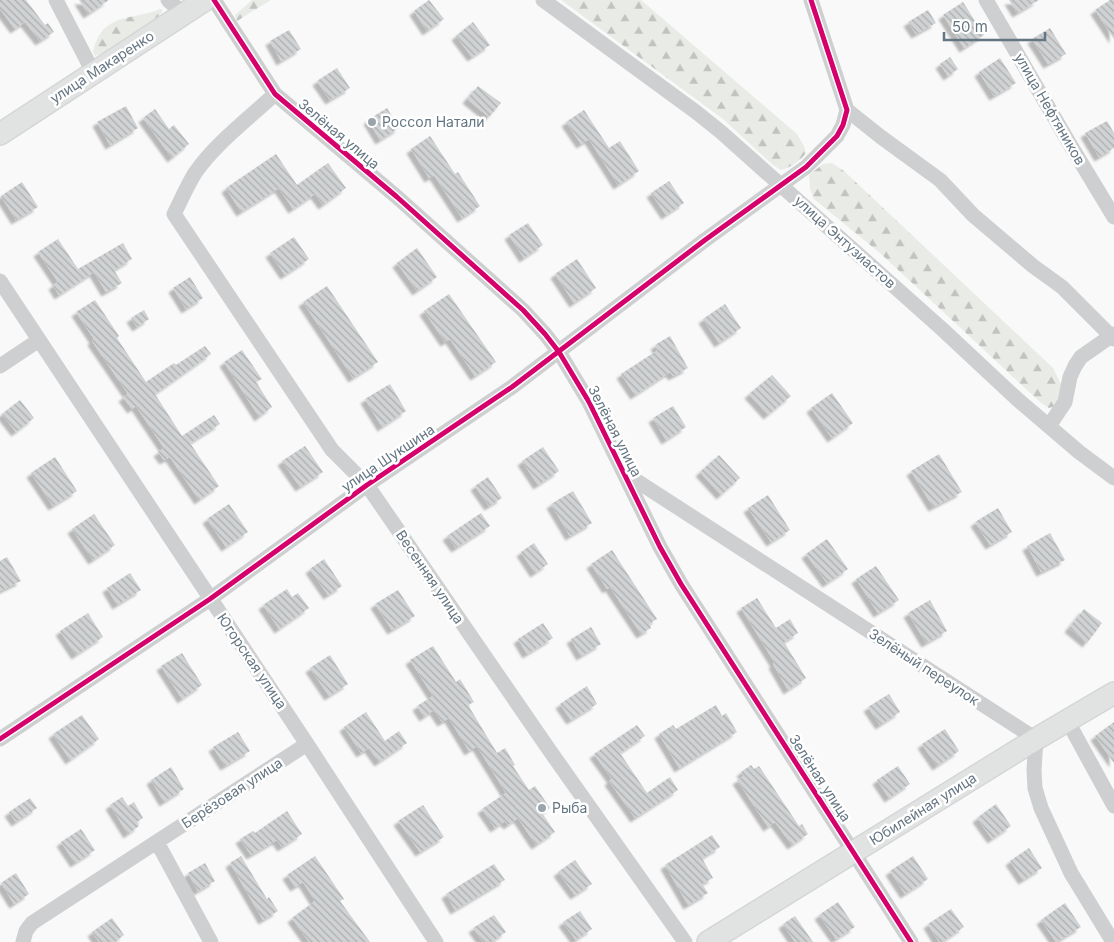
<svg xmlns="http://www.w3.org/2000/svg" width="1114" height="942" font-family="Inter,sans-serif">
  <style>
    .forest { fill: url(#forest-firs) }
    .building { fill: url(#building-back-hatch); filter: url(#shadow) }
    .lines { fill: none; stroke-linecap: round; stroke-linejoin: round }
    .secondary-casing { stroke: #d5d6d7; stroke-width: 24 }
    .street { stroke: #cecfd0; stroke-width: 15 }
    .secondary { stroke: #e1e2e2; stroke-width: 21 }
    .cycleway-casing { stroke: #fff; stroke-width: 8 }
    .cycleway { stroke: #d6006c; stroke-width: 5 }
    .poi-dot { fill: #99a4ac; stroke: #fff; stroke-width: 2 }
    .labels { text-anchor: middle; stroke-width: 5; stroke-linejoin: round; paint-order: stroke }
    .street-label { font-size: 14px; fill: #657683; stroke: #fff }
    .poi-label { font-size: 14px; fill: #657683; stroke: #fff; text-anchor: start }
  </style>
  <defs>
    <pattern id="forest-firs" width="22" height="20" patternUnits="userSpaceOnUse" patternTransform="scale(1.25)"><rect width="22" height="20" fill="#e8ebe6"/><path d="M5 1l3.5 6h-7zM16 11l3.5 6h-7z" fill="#c0c3c0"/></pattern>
    <pattern id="building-back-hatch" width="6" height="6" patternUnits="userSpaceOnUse" patternTransform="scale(1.25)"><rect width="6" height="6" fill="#d0d2d3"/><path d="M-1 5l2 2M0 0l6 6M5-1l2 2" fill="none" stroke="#acafb1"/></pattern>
    <filter id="shadow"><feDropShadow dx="-4.5" dy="4.5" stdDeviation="1" flood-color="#0004"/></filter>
  </defs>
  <rect width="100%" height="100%" fill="#f9f9f9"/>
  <path class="forest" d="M252 0H271L237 21 235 15Z
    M561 0H641L797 134 804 146 806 153C799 162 792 167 781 170L773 165 723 119Z
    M160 9 163 10C158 24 110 51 95 56L93 52C102 12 131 21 160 9Z
    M832 163 844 171 1053 368 1062 386 1056 406 1049 408 1041 403 881 254 814 199 810 189 809 175 823 164Z"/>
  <path class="building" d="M0 0H26L45 25 48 23 54 32 40 41 25 22 15 29 0 9Z
    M79 0H109L88 14Z
    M429 0 444 19 427 31 414 11Z
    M1009 0H1039L1017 13Z
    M1110 0H1114V39L1095 10Z
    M963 2 984 35 964 48 943 15Z
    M928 10 936 23 916 34 908 22Z
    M473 22 490 45 472 57 456 36Z
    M1050 28 1066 54 1048 64 1032 39Z
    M289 30 301 49 281 61 270 41Z
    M950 57 958 69 948 76 940 64Z
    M1000 58 1016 83 994 96 979 72Z
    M337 68 350 88 330 100 317 81Z
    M478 86 501 103 489 117 467 99Z
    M126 106 138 128 110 145 97 122Z
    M387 108 399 128 380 140 368 120Z
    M155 109 169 129 174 125 189 144 172 158 143 118Z
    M584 110 609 148 620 141 639 171 618 185 589 139 581 144 566 122Z
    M1107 121 1114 133V148L1099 157 1085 133Z
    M430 136 455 174 458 172 480 206 462 218 434 175 429 178 411 149Z
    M276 154 297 185 328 163 346 188 323 205 315 194 293 209 279 188 241 212 226 188Z
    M669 181 684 203 666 215 651 193Z
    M22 182 38 207 16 220 1 196Z
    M528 223 543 245 524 258 509 235Z
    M294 237 309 259 285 275 270 253Z
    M58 239 78 269 123 243 132 259 114 270 122 283 106 292 94 272 59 295 53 285 58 282 38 252Z
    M417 248 437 277 417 291 397 263Z
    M577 259 596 288 574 303 555 274Z
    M190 277 203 298 186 309 173 288Z
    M327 286 378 362 353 378 303 302Z
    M449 294 496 362 475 376 450 339 445 342 424 311Z
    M95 300 119 336 117 338 146 382 174 363 176 365 205 346 211 354 155 394 182 436 214 415 220 424 190 443 219 486 199 500 170 457 164 460 158 452 164 448 136 406 132 409 123 397 128 394 92 341 94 339 76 312Z
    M725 304 741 328 719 343 703 319Z
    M144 310 149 319 137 327 131 318Z
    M670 336 688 368 673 376 670 372 635 395 621 374 658 350 655 345Z
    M242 350 262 379 256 382 272 407 259 417 224 362Z
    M772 375 791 396 768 415 749 394Z
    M390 384 406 411 382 427 365 399Z
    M832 393 853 423 832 438 811 408Z
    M20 400 34 418 16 432 2 414Z
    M673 406 686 427 666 440 653 418Z
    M305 446 323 472 300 487 282 461Z
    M543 447 559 471 538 485 522 461Z
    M939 454 962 492 933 507 911 471Z
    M719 455 740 478 721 495 700 472Z
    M55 457 77 491 53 506 31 473Z
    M488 477 502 498 489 506 475 486Z
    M573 491 592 523 570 536 551 504Z
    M768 495 790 530 771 542 748 508Z
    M229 504 248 532 226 547 207 519Z
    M998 508 1012 532 990 545 975 522Z
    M481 513 490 526 456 548 447 536Z
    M94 514 115 545 93 560 72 529Z
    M1050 533 1065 560 1041 572 1027 546Z
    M827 539 848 569 827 583 806 554Z
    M534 543 548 564 535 573 521 552Z
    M612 550 657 619 649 624 651 628 641 634 610 587 607 589 591 564Z
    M7 557 21 581 0 591V561Z
    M324 559 342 586 328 595 310 569Z
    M876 566 899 600 878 613 856 579Z
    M130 573 141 590 117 605 107 588Z
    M287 589 292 597 298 593 309 608 279 629 263 605Z
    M398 590 415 616 392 630 375 604Z
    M757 598 776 628 790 619 798 633 784 642 806 678 788 690 773 664 775 663 741 608Z
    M930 600 947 631 926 643 908 613Z
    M1084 609 1102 623 1087 643 1069 628Z
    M88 613 103 637 76 655 60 631Z
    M543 623 553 638 527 654 518 639Z
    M591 627 601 644 581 656 571 639Z
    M433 646 456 682 460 679 474 702 468 705 497 753 505 748 515 765 513 766 529 790 535 786 550 808 542 813 555 832 536 845 518 818 508 825 505 821 495 828 482 809 506 793 477 746 469 751 449 718 442 722 434 710 424 717 417 706 433 696 410 660Z
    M182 653 202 685 182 699 161 666Z
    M330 655 348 684 329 696 310 668Z
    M587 686 597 704 571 720 560 704Z
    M889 694 900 712 880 725 868 707Z
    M716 705 722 716 726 713 737 732 679 768 659 734 673 725 676 729Z
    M366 712 385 741 399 731 407 743 379 762 369 748 361 753 344 727Z
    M82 715 99 739 70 760 53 734Z
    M1114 722V763L1095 736Z
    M637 725 645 736 620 753 647 793 670 777 678 790 635 818 609 781 612 779 594 754Z
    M945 729 959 751 937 766 922 744Z
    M238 732 250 751 225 766 213 747Z
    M751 765 754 769 759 766 799 826 802 824 808 834 792 845 775 822 768 827 737 780 744 776 741 772Z
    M898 766 910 784 889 798 877 780Z
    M171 767 184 789 164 802 151 780Z
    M122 797 128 806 134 802 143 818 137 822 139 826 128 834 110 805Z
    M30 798 37 808 16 822 9 812Z
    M996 804 1011 826 992 839 977 818Z
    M423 805 444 837 420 852 398 821Z
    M287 811 302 834 282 847 277 840 251 855 240 839 253 831 255 833Z
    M81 829 95 850 75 863 61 842Z
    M712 835 720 847 702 858 713 878 702 884 708 893 688 905 665 865Z
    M1029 848 1042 868 1023 880 1010 861Z
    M241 856 267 899 269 897 278 911 263 920 230 863Z
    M315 856 344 899 340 901 370 942H309L292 918 315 901 303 882 295 887 287 875Z
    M913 856 928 879 905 894 890 871Z
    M575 860 592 884 575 895 558 872Z
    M205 863 215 881 198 891 188 873Z
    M494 864 505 880 455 910 446 894Z
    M16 873 29 894 14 904 1 883Z
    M838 902 855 927 836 939 819 915Z
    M1065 903 1081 927 1056 942 1041 920Z
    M951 909 964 927 942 942H939L928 924Z
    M580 911 592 929 576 940 563 922Z
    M494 915 506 932 491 942H483L473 928Z
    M795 916 813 942H795L783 924Z
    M112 918 124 935 115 942H99L92 932Z"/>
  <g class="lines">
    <g class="secondary-casing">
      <path id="secondary" d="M0 134 205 0
        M708 942 1036 739 1114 693"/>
    </g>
    <path class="street" d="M56 0 93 72
      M168 0 184 14
      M214 0 275 94 397 197 523 310 545 334 559 352 589 402 660 547 681 584 911 942
      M543 0 696 112 721 132 942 329 1017 399 1079 452 1114 478
      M986 0 1068 141 1114 217
      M275 94C248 119 216 143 195 173 187 186 181 200 174 214L332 450 367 485 550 751 685 942
      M847 110 881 137 940 180 973 215 1033 266 1062 287 1114 339
      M0 281 307 744 436 942
      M0 366 39 340
      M1049 426 1065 402 1070 377 1075 366 1081 357 1114 334
      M626 474 1036 739 1034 770 1035 788 1041 808 1071 873 1113 942
      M1067 720 1114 806
      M0 739 210 599 367 485 512 387 705 240 806 167 837 136 843 125 847 110 811 0
      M157 842 211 942
      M23 942 26 931 32 923 307 744"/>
    <use href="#secondary" class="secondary"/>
    <g class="cycleway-casing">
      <path id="cycleway" d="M214 0 275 94 397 197 523 310 545 334 559 352 589 402 660 547 681 584 911 942
        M0 739 210 599 367 485 512 387 705 240 806 167 837 136 843 125 847 110 811 0"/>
    </g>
    <use href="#cycleway" class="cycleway"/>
  </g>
  <g class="poi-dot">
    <circle cx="372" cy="122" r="5"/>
    <circle cx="542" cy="808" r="5"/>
  </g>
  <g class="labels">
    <g class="street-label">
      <text transform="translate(102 67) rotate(-33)" y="5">улица Макаренко</text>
      <text transform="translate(1050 109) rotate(60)" y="5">улица Нефтяников</text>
      <text transform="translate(339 134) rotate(40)" y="5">Зелёная улица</text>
      <text transform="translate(845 242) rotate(42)" y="5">улица Энтузиастов</text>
      <text transform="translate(615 431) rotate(63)" y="5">Зелёная улица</text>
      <text transform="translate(388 458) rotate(-34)" y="5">улица Шукшина</text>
      <text transform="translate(430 577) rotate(56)" y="5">Весенняя улица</text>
      <text transform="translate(252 661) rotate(56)" y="5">Югорская улица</text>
      <text transform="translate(924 667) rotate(33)" y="5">Зелёный переулок</text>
      <text transform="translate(820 778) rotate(57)" y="5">Зелёная улица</text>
      <text transform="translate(232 793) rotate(-33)" y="5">Берёзовая улица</text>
      <text transform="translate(923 809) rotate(-32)" y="5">Юбилейная улица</text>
    </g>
    <g class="poi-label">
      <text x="382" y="127">Россол Натали</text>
      <text x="552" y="813">Рыба</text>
    </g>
  </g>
  <path d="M944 32v8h101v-8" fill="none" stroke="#657683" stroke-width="2.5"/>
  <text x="952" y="32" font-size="15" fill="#657683" stroke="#ffffff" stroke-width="4" paint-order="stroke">50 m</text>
</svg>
